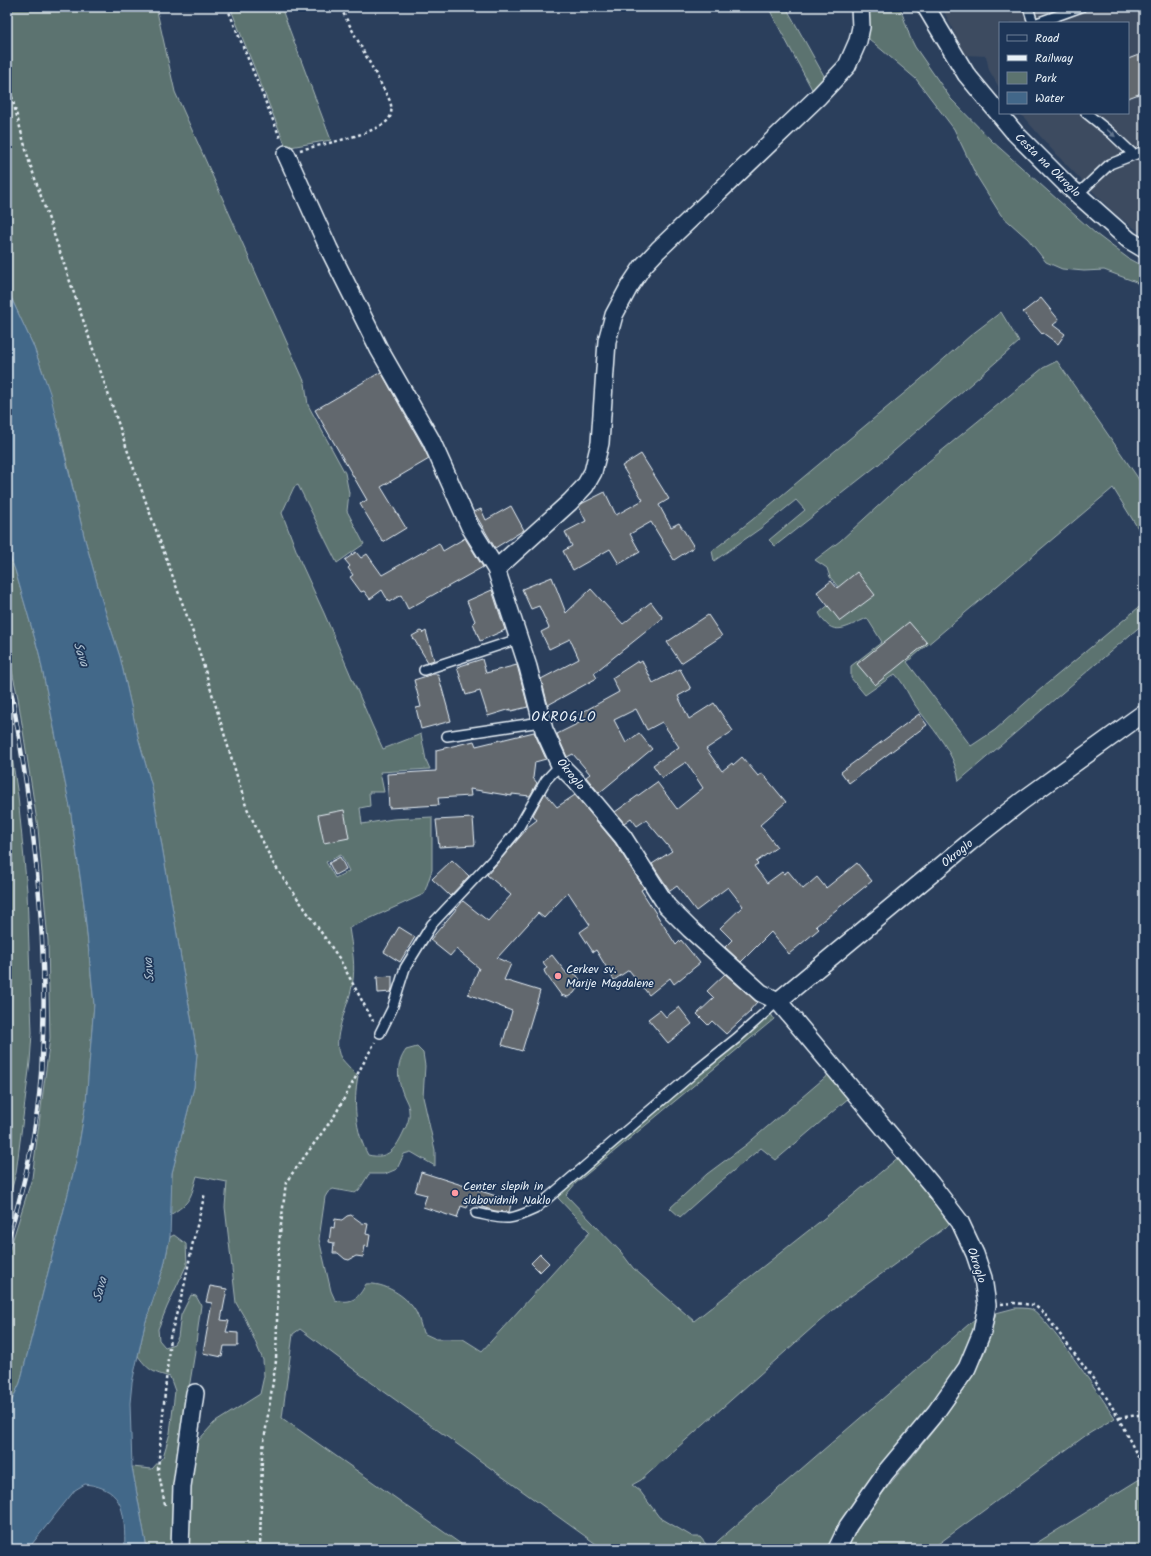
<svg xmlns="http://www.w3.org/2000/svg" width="1151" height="1556" font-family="Kalam,sans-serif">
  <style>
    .built { fill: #3c4b61 }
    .green { fill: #5c736f; stroke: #a2b2b4; fill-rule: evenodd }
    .water { fill: #426789; stroke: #849eb5 }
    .building { fill: #62686e; stroke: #e8f1f8 }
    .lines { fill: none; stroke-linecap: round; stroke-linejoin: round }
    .service-casing { stroke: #e8f1f8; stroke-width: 12 }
    .minor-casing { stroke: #e8f1f8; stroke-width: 20 }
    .path { stroke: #e8f1f8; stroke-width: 2.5; stroke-dasharray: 3 3; stroke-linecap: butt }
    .service { stroke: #1d3557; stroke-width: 9 }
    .minor { stroke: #1d3557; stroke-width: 17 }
    .rail-casing { stroke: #e8f1f8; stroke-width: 4.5 }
    .rail { stroke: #1d3557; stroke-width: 3; stroke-dasharray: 9; stroke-linecap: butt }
    .oneway { fill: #64778f }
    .poi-dot { fill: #ff9aa2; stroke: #1d3557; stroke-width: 1.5 }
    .labels { text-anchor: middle; stroke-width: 3.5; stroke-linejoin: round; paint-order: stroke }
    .street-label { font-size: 12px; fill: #e8f1f8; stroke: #1d3557 }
    .poi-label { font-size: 12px; fill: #e8f1f8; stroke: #1d3557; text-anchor: start }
    .water-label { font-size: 13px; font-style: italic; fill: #aec1d1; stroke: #1d3557 }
    .quarter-label { font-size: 14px; letter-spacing: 1px; fill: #e8f1f8; stroke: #1d3557 }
  </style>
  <rect width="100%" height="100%" fill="#2b3f5c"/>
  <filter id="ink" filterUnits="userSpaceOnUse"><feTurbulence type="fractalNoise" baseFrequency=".025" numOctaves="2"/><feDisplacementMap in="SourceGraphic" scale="8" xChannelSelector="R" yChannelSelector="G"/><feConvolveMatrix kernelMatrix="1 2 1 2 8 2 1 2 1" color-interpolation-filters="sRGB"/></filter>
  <g filter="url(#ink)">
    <path class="built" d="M942 7H1144V235L1120 218 1110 209 1054 152 1020 113H1128V23H1000V89L989 70 986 56 966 55 958 41Z"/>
    <path class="green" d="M7 7H156L175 92 305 383 308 405 345 473 349 493 347 511 364 544 337 563 298 485 294 487 282 513 301 563 324 613 372 725 383 749 421 734 426 760 430 769 380 772 384 792H369L370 806 360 808 362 824 393 819 432 817V870L424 894 349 928C352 947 356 967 352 986 349 1005 330 1040 341 1058 346 1064 352 1070 358 1076 353 1103 355 1131 368 1155 389 1160 396 1148 404 1131 407 1125 410 1118 409 1111 409 1105 405 1099 403 1094 397 1078 396 1064 406 1050L417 1047 423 1053 425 1066 423 1097 435 1150V1166L411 1152 404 1154 397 1169 385 1174H369L359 1190 355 1193 333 1189 328 1192 325 1197 319 1239 331 1291 335 1300C352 1304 358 1299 366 1284 384 1282 407 1296 416 1312 419 1318 421 1326 423 1333L436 1339H463L482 1351 590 1232 558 1198 559 1195 565 1187 770 1012 774 1019 576 1183 566 1195 621 1252 633 1268 694 1321 851 1197 900 1156 953 1222 844 1301 813 1327 641 1480 632 1485 640 1491 659 1517 693 1537H700L706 1544V1549H603L372 1383 300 1329 293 1334 282 1418 468 1549H147L132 1467 152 1469 163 1457 170 1433 175 1391 170 1377C153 1372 150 1372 138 1356L145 1324 164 1266 170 1237 174 1235 186 1244 187 1264 167 1307 158 1329 159 1340 165 1347 174 1344 178 1337 181 1315 191 1295 196 1296 201 1305 194 1358 182 1430V1476L193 1475 196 1443 214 1423 260 1394 264 1376 263 1360 246 1320 236 1303 225 1207 227 1182 197 1176C190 1199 191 1202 170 1215L172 1173 194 1087 197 1053 152 787 138 737 120 657 102 601 84 536 60 432 42 370 33 345 7 289ZM341 855 349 871 335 878 326 862Z
      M230 7H281L331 140 290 147H286Z
      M768 7H786L828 83 815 95Z
      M865 7H900L910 37 915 47 951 99 992 141 1096 234 1129 259 1144 267V291L1136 282 1104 270 1084 271 1062 269 1046 262 1028 239 1001 215 976 175 954 129 916 79 869 39Z
      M1001 312 1019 342 879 464 775 546 769 540 805 510 796 500 761 528 714 561 712 551 752 520 920 380 971 335Z
      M1057 361 1136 475 1144 488V538L1113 488 907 662 971 746 995 730 1043 687 1144 603V623L959 781C954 749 930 727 913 702 907 692 903 682 895 674L865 695 851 678V666L882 642 867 618C846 627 832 639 819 613L843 593 830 577 827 568 815 560 840 541 912 475 1043 368Z
      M7 548 15 570 39 653 70 807 84 904 94 1004 86 1103 76 1162 20 1383 7 1411V1258L32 1178 50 1038 48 941 38 828 18 698 7 649Z
      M7 725 18 796 27 891 32 1033 30 1062 16 1173 7 1206Z
      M829 1074 850 1097 776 1160 761 1148 716 1185 680 1217 670 1208 707 1174 746 1145Z
      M1015 1308C1020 1308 1026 1308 1031 1309 1044 1313 1104 1401 1115 1418L1085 1436 934 1547 936 1549H846C856 1532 866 1514 879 1498 916 1450 959 1406 985 1351 990 1339 992 1326 996 1313Z
      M976 1318C964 1388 899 1439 859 1494 846 1511 837 1530 826 1549H710L719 1540Z
      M1143 1477 1144 1549H1027Z"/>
    <path class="water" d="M7 289 33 345 50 393 84 536 102 601 120 657 138 737 152 787 197 1053 194 1087 172 1173 170 1237 164 1266 145 1324 132 1383 130 1403 132 1467 147 1549H125C124 1515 127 1489 85 1484L75 1490 28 1549H7V1411L20 1383 76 1162 86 1103 94 1004 84 904 70 807 39 653 15 570 7 548Z"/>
    <path class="building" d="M1144 53V92L1128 98V59Z
      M1041 298 1059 320 1053 325 1065 334 1058 344 1043 333 1042 334 1023 312Z
      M381 372 422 445 429 459 381 487 406 528 383 542 360 504 367 500 315 410Z
      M641 454 669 499 659 505 671 527 679 523 694 547 674 560 651 522 630 534 640 552 619 564 610 549 573 570 563 551 572 546 565 532 586 521 579 507 581 504 605 492 616 515 643 500 622 466Z
      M511 506 524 530 495 548 474 512 481 509 486 520Z
      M465 538 483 567 408 609 401 595 389 602 382 590 370 599 364 591 361 592 350 577 353 575 348 568 350 566 345 560 356 552 361 558 367 554 382 575 439 543 443 551Z
      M857 572 875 595 840 621 817 592 831 581 837 588Z
      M552 577 566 613 591 589 623 624 651 602 663 618 594 673 597 678 548 705 541 679 579 659 570 639 549 649 541 632 549 628 539 606 531 609 522 589Z
      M492 590 505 630 480 641 473 623 475 621 467 601Z
      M708 615 722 636 681 663 667 642Z
      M909 622 927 643 875 685 857 664Z
      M421 631 423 633 426 631 434 660 428 662 412 636Z
      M482 659 486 673 517 665 528 707 511 711V709L488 716 480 691 466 695 457 667Z
      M638 661 639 663 642 661 653 683 680 669 691 689 678 696 689 719 714 703 733 731 706 749 722 771 732 763 733 765 742 757 758 776 762 773 786 802 760 825 777 847 756 862 758 864 754 866 767 883 782 872 784 874 788 871 803 889 817 877 826 888 857 863 872 881 816 926 819 929 789 954 771 932 741 962 725 947 732 940 720 928 743 906 728 887 696 911 677 886 670 891 652 864 672 851 646 820 637 826 631 818 624 823 615 812 657 782 677 809 703 788 686 762 662 778 653 765 679 747 662 722 647 730 636 709 614 720 626 743 639 733 652 749 599 793 586 777 590 774 573 754 567 757 557 734 583 721 579 714 619 692 612 678Z
      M433 674H438L451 721 421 729 416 708 421 707 414 680Z
      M919 714 927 725 849 783 841 772Z
      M534 732 546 759 535 762 533 778 537 783 530 796 512 794V796L470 789 471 796 438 798 439 805 389 808 387 774 436 771V750L474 741 476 746Z
      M545 793 557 807 575 795 615 843 644 888 641 890 676 945 681 940 700 963 674 984 670 978 649 995 629 970 614 980 596 950 593 952 580 932 590 925 568 892 544 918 538 913 497 958 511 964 504 980 540 991 522 1051 502 1045 512 1011 468 994 479 968 456 949 450 956 430 940 463 901 488 921 511 895 487 875 526 830 525 829 537 820 533 815Z
      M344 810 349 838 324 843 318 815Z
      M473 818 475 845 439 847 436 820Z
      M340 857 346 869 335 875 329 863Z
      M452 860 469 876 450 896 432 879Z
      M399 927 415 937 400 962 384 952Z
      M552 955 567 974H576L580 980V984L574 993 568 997 561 995 545 973 544 970 547 968 543 962Z
      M725 974 757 1002 750 1010 751 1011 726 1034 712 1021 708 1025 697 1014 714 998 707 991Z
      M392 976V988L391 992 378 993 377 977Z
      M679 1007 692 1024 668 1043 648 1019 660 1010 666 1017Z
      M421 1172 512 1201 509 1212 495 1211 469 1203 467 1208 461 1206 457 1218 423 1207 427 1195 415 1192Z
      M351 1215 362 1223 368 1224 366 1234 370 1235 368 1247 365 1246 363 1257 356 1256 349 1260 345 1259 338 1253H333L334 1243 329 1242 331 1227 334 1228 335 1219 342 1220 347 1216Z
      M540 1254 549 1263 540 1272 531 1263Z
      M210 1286 227 1289 221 1320 229 1321 226 1332 238 1333V1346H224L222 1357 203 1353 212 1303 206 1302Z"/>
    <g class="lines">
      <g class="service-casing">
        <path id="service" d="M1028 7 1033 23
          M1037 23 1081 7
          M1086 113 1111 133 1133 154
          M1078 194 1110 164 1144 151
          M424 670 518 639
          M447 736 541 722
          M380 1033 392 1009 405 968 432 924 498 854 516 832 546 780 560 765
          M476 1213C505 1219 507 1222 535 1209L696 1071 737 1038 778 1001"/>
      </g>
      <g class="minor-casing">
        <path id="minor" d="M926 7 966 74 1015 133 1067 185 1129 240 1144 249
          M286 154 329 249 379 349 431 440 470 527 496 569
          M778 1001 761 993 690 929 667 906 623 837 576 781 560 765 544 730 528 667 496 569 570 502 585 486 593 472 600 443 607 341 614 315 629 287 643 266 658 250 819 96 847 66 858 41 861 27 860 7
          M180 1549 182 1486 195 1393
          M837 1549 848 1526 885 1473 936 1412 967 1368 982 1332 987 1305 983 1278 975 1254 960 1222 931 1184 778 1001 970 842 1022 801 1144 713"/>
      </g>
      <path class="path" d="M227 7 281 140
        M7 79 29 161 129 455 197 644 246 806 273 863 339 958 373 1021
        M300 150C319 145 378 134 389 119 392 114 392 107 390 101L340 7
        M1001 1304 1014 1303 1034 1305 1044 1313 1103 1392 1117 1415 1144 1469
        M1119 1418 1144 1414
        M165 1505 158 1469 170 1337 184 1287 192 1246 205 1193
        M260 1549 262 1455 276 1361 279 1242 286 1182 335 1115 375 1042"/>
      <use href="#service" class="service"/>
      <use href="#minor" class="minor"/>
      <g class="rail-casing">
        <path id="rail" d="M7 668C31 799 51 940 41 1074 37 1131 24 1188 7 1242"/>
      </g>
      <use href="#rail" class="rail"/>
    </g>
    <defs><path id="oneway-solid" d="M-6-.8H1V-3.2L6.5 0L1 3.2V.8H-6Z"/></defs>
    <use class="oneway" href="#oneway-solid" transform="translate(1111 133) rotate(41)"/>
  </g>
  <g class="poi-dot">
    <circle cx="558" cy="976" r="4"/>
    <circle cx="455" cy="1193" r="4"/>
  </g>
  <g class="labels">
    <g class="street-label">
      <text transform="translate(1048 165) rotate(44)" y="4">Cesta na Okroglo</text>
      <text transform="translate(571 774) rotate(51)" y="4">Okroglo</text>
      <text transform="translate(957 853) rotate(-39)" y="4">Okroglo</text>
      <text transform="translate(977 1265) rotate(72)" y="4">Okroglo</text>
    </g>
    <g class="poi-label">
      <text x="566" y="973">Cerkev sv.<tspan x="566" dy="14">Marije Magdalene</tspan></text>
      <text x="463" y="1190">Center slepih in<tspan x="463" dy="14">slabovidnih Naklo</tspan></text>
    </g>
    <g class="water-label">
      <text transform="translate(82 654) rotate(72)" y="5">Sava</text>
      <text transform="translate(148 970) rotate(-95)" y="5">Sava</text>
      <text transform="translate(99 1289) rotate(-75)" y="5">Sava</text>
    </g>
    <g class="quarter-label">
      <text x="564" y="721">OKROGLO</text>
    </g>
  </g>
  <rect width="1151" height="1556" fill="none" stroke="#1d3557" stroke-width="24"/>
  <rect x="12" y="12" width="1127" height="1532" fill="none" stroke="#e8f1f8" stroke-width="1.5" filter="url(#ink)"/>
  <rect x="999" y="22" width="130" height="92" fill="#1d3557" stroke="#6e8097"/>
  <rect x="1007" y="35" width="20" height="6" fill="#1d3557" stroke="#6e8097"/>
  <text x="1035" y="42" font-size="12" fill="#e8f1f8">Road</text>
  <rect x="1007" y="55" width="20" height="6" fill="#e8f1f8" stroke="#6e8097"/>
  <text x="1035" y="62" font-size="12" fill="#e8f1f8">Railway</text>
  <rect x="1007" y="72" width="20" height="12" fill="#5c736f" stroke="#6e8097"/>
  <text x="1035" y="82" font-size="12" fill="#e8f1f8">Park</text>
  <rect x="1007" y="92" width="20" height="12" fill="#426789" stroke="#6e8097"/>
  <text x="1035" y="102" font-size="12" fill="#e8f1f8">Water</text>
</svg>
